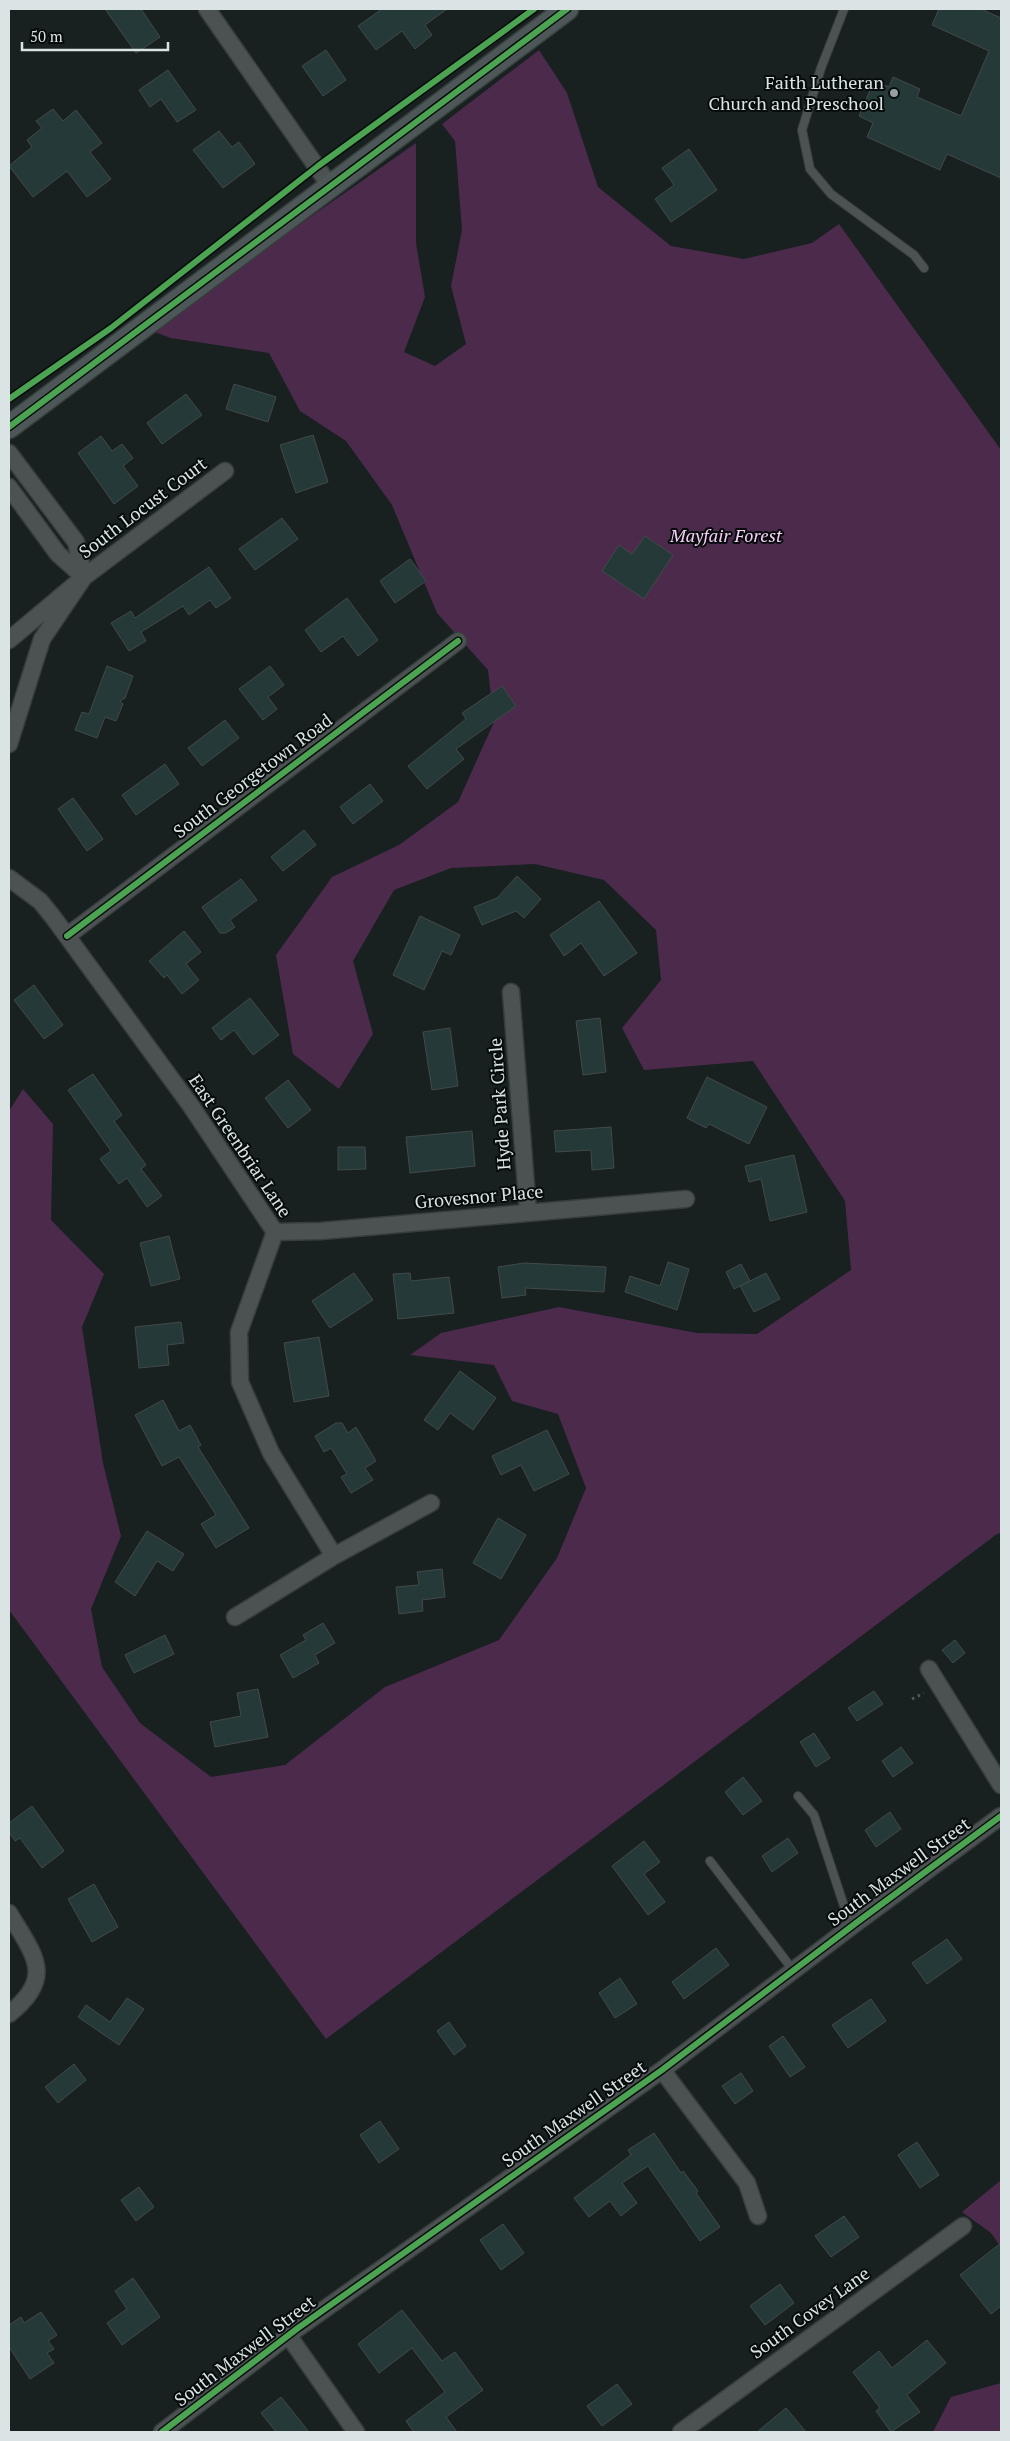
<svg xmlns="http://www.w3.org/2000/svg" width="1010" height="2441" font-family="'PT Serif',serif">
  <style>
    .green { fill: #4c2a4c }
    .building { fill: #253939; stroke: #424949 }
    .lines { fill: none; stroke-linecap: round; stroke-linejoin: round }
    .lane-casing { stroke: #373d3d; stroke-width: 10 }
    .street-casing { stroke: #373d3d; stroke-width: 19 }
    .secondary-casing { stroke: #373d3d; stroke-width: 25 }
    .path { stroke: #555a5a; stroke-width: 3; stroke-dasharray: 2.5 4; stroke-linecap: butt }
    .lane { stroke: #4c5252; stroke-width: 8 }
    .street { stroke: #4c5252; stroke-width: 16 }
    .secondary { stroke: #4d5757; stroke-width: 22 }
    .cycleway-casing { stroke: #060c0b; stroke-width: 9 }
    .cycleway { stroke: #4ca352; stroke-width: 6 }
    .poi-dot { fill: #979f9f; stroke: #060c0b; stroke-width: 2 }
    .labels { text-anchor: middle; stroke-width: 4; stroke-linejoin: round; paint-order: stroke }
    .poi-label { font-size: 18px; fill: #dbe4e4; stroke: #060c0b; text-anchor: end }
    .street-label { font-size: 18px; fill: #dbe4e4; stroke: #060c0b }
    .park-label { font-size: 18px; font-style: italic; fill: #f9cdf7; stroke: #060c0b }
  </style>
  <rect width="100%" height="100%" fill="#182020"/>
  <path class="green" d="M539 50 567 93 598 187 671 246 744 259 812 243 839 224 1001 450V1533L997 1534 326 2039 9 1610V1111L23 1089 53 1124 51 1220 104 1274 82 1327 103 1463 121 1536 91 1609 102 1667 140 1723 211 1777 285 1765 385 1687 499 1640 557 1558 586 1488 558 1414 512 1401 494 1365 410 1355 441 1333 559 1307 697 1333 757 1334 851 1270 845 1201 753 1061 644 1070 622 1028 661 980 656 930 604 880 535 864 451 868 394 890 353 961 373 1034 339 1089 293 1054 276 955 332 877 399 845 458 802 494 722 488 670 437 613 392 505 346 441 300 411 269 353 171 338 149 330 416 143V243L425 297 404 352 435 366 466 344 451 286 462 230 455 141 442 124Z
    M1001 2180V2247L991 2233 962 2212Z
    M1001 2383V2432H933L951 2397Z"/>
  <path class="building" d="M105 9H141L160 37 136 53Z
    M382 9H447L425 25 432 35 415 49 402 31 376 50 358 26Z
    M939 9H981L1001 18V178L947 154 940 170 867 137 873 123 859 116 874 81 889 87 893 77 920 89 917 97 961 116 989 51 932 25Z
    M326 50 346 80 323 96 302 66Z
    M168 70 196 110 177 122 161 99 150 107 139 90Z
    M53 109 63 121 76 110 102 143 90 152 111 179 87 197 67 171 33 197 9 166 32 147 27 140 42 128 36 121Z
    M219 131 232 147 239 142 255 164 223 188 193 150Z
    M689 149 717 190 671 222 655 199 674 185 662 168Z
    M234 384 276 397 268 422 226 409Z
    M186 394 202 415 162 444 147 423Z
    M313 435 328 482 296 493 280 445Z
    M101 436 112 451 122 444 133 458 123 466 138 486 114 504 78 453Z
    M282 518 298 539 255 570 239 549Z
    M645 536 673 555 644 599 602 571 619 545 632 554Z
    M410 559 426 581 395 603 380 581Z
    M209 567 231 598 216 608 210 600 189 615 183 606 141 632 146 641 129 651 111 623 131 611 135 618Z
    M347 598 378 640 358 656 343 636 321 652 305 630Z
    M107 666 133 676 125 698 120 701 123 704 116 721 105 717 97 738 75 730 82 712 89 714Z
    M270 666 284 685 268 697 277 709 263 720 239 689Z
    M502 686 516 706 456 749 464 759 427 789 408 766 466 719 462 713Z
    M225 720 239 738 202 766 188 748Z
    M165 764 179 784 136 815 122 795Z
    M370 784 383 801 353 824 340 807Z
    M73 798 103 839 87 851 58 809Z
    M304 830 316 845 283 871 271 857Z
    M517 876 541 899 524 918 516 911 482 925 474 907 497 898Z
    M241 879 257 900 230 920 235 927 226 933H220L202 907Z
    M599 901 637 953 604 976 581 943 564 956 550 935Z
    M420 916 460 935 451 955 442 951 424 990 393 975Z
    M184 931 201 952 186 964 199 980 182 994 167 975 164 978 149 961Z
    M34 985 63 1025 44 1039 14 1000Z
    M250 998 279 1035 253 1055 234 1030 221 1040 212 1028Z
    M600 1018 606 1072 583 1075 576 1021Z
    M450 1028 458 1086 432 1090 423 1032Z
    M93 1074 122 1115 114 1121 146 1165 141 1169 162 1196 147 1207 127 1178 119 1184 100 1159 111 1151 68 1090Z
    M707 1077 767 1107 749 1144 709 1124 706 1128 687 1118Z
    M288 1080 311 1110 288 1128 265 1098Z
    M611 1127 614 1168 592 1170 591 1150 556 1152 554 1131Z
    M472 1131 475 1166 410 1173 406 1137Z
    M338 1147H365L366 1169 338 1170Z
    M794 1155 807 1212 770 1221 761 1179 749 1182 745 1166Z
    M169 1236 180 1279 151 1286 140 1243Z
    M668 1262 689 1269 677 1310 625 1292 630 1276 660 1286Z
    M524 1263 606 1267 604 1292 525 1288 526 1295 502 1298 498 1267Z
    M741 1264 750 1281 734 1289 726 1272Z
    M354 1273 373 1300 330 1328 312 1301Z
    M410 1273 411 1281 449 1277 454 1313 398 1319 393 1274Z
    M766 1273 780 1299 754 1312 740 1286Z
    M181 1322 184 1343 167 1345 169 1365 139 1368 135 1327Z
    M319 1337 329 1396 294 1402 284 1343Z
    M460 1371 496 1398 473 1430 450 1413 438 1430 424 1420Z
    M163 1400 179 1431 190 1425 201 1445 198 1447 249 1528 216 1548 201 1524 216 1515 179 1457 162 1466 135 1415Z
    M336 1423H342L348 1433 356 1427 376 1461 365 1468 373 1480 351 1493 341 1477 347 1474 331 1448 324 1452 315 1436Z
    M547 1430 569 1474 534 1491 521 1465 501 1475 492 1456Z
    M498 1518 526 1535 501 1579 473 1563Z
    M147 1531 184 1554 173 1571 157 1561 135 1596 115 1582Z
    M442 1569 445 1597 422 1600 423 1611 399 1614 396 1587 419 1585 417 1572Z
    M323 1623 335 1643 315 1655 319 1663 293 1678 280 1655 306 1640 303 1635Z
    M165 1635 174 1654 134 1673 125 1655Z
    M955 1640 965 1653 953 1663 942 1650Z
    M258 1689 268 1737 215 1747 210 1722 241 1716 237 1693Z
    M874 1691 883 1704 857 1721 848 1708Z
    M814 1733 830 1758 816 1767 800 1742Z
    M901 1747 913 1763 893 1777 882 1761Z
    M743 1777 762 1801 743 1815 725 1792Z
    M32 1806 64 1851 42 1868 20 1838 15 1841 9 1832V1823Z
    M890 1812 901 1829 876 1847 865 1830Z
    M788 1838 798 1853 772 1872 762 1856Z
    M644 1841 660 1862 644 1874 665 1902 648 1915 612 1866Z
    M94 1884 118 1927 92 1942 68 1899Z
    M947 1939 962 1959 927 1984 912 1963Z
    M716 1948 729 1965 684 1999 672 1982Z
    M620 1978 637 2004 615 2018 599 1993Z
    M127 1998 144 2009 119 2045 78 2017 86 2005 110 2022Z
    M871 1999 886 2021 848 2048 832 2025Z
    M449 2022 466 2046 454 2055 437 2031Z
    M783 2036 805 2067 790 2077 769 2046Z
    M74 2064 86 2080 58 2103 45 2087Z
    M741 2073 753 2091 735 2104 722 2086Z
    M380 2121 399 2149 379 2163 360 2135Z
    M654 2133 681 2173 683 2171 698 2191 696 2193 720 2227 700 2241 648 2166 622 2183 637 2203 621 2216 610 2201 589 2217 574 2198 631 2155 628 2150Z
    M917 2142 939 2175 920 2188 898 2155Z
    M139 2187 154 2207 136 2221 121 2200Z
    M844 2216 859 2237 831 2257 815 2236Z
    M503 2224 524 2253 501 2270 480 2240Z
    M1001 2243V2306L991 2314 960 2275Z
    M133 2278 160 2317 122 2345 107 2323 127 2309 115 2291Z
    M780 2284 794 2303 765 2325 750 2306Z
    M402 2310 442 2361 455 2352 483 2390 446 2417 457 2432H414L406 2421 445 2392 412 2348 379 2373 358 2344Z
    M41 2312 57 2335 48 2341 54 2349 47 2353 54 2363 30 2379 9 2347V2325L21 2317 24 2323Z
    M927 2340 946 2363 907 2395 920 2412 891 2432 876 2411 880 2408 853 2372 879 2351 892 2368Z
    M617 2384 632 2404 602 2426 587 2406Z
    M281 2397 309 2432H276L261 2413Z
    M786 2408 806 2432H757Z"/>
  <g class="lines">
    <g class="lane-casing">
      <path id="lane" d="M844 9 821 68 802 130 810 169 831 194 914 255 924 268
        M798 1796 814 1815 844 1906 856 1923
        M710 1861 793 1970"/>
    </g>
    <g class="street-casing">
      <path id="street" d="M207 9 330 186
        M9 453 76 542 84 577 42 639 9 744
        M9 487 58 554 84 577
        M9 640 84 577 225 471
        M9 878 40 901 53 917 191 1106 275 1232
        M67 936 458 641
        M511 992 528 1212
        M275 1232 321 1231 686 1199
        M275 1232 239 1332 240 1382 271 1453 334 1556
        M235 1617 334 1556 431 1503
        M929 1669 1001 1785
        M9 1913C34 1955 56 1977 9 2014
        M662 2070 747 2183 758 2216
        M288 2335 356 2432
        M162 2432 298 2328 662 2070 856 1923 1001 1816
        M681 2432 963 2226"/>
    </g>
    <g class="secondary-casing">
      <path id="secondary" d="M9 427 567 9"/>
    </g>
    <path class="path" d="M912 1699 924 1693"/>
    <use href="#lane" class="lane"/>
    <use href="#street" class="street"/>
    <use href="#secondary" class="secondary"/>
    <g class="cycleway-casing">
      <path id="cycleway" d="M9 399 111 328 318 166 534 9
        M9 427 567 9
        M67 936 458 641
        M162 2432 298 2328 662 2070 856 1923 1001 1816"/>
    </g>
    <use href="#cycleway" class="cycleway"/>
  </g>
  <circle class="poi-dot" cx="894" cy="93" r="5"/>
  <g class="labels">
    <g class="poi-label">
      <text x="884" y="89">Faith Lutheran<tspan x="884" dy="21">Church and Preschool</tspan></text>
    </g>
    <g class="street-label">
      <text transform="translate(143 508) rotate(-37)" y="6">South Locust Court</text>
      <text transform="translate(253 776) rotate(-37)" y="6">South Georgetown Road</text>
      <text transform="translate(500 1104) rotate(-94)" y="6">Hyde Park Circle</text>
      <text transform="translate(240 1146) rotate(56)" y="6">East Greenbriar Lane</text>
      <text transform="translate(479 1197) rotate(-5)" y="6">Grovesnor Place</text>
      <text transform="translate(899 1872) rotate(-36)" y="6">South Maxwell Street</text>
      <text transform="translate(574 2114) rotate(-35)" y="6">South Maxwell Street</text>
      <text transform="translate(810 2313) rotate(-36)" y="6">South Covey Lane</text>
      <text transform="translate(245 2351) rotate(-37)" y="6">South Maxwell Street</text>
    </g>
    <g class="park-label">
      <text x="726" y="542">Mayfair Forest</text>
    </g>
  </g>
  <rect width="1010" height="2441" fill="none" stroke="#dbe4e4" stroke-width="20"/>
  <path d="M22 42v8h146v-8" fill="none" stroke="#dbe4e4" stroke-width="2.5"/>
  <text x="30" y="42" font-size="15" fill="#dbe4e4" stroke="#060c0b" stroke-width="4" paint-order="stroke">50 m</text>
</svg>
